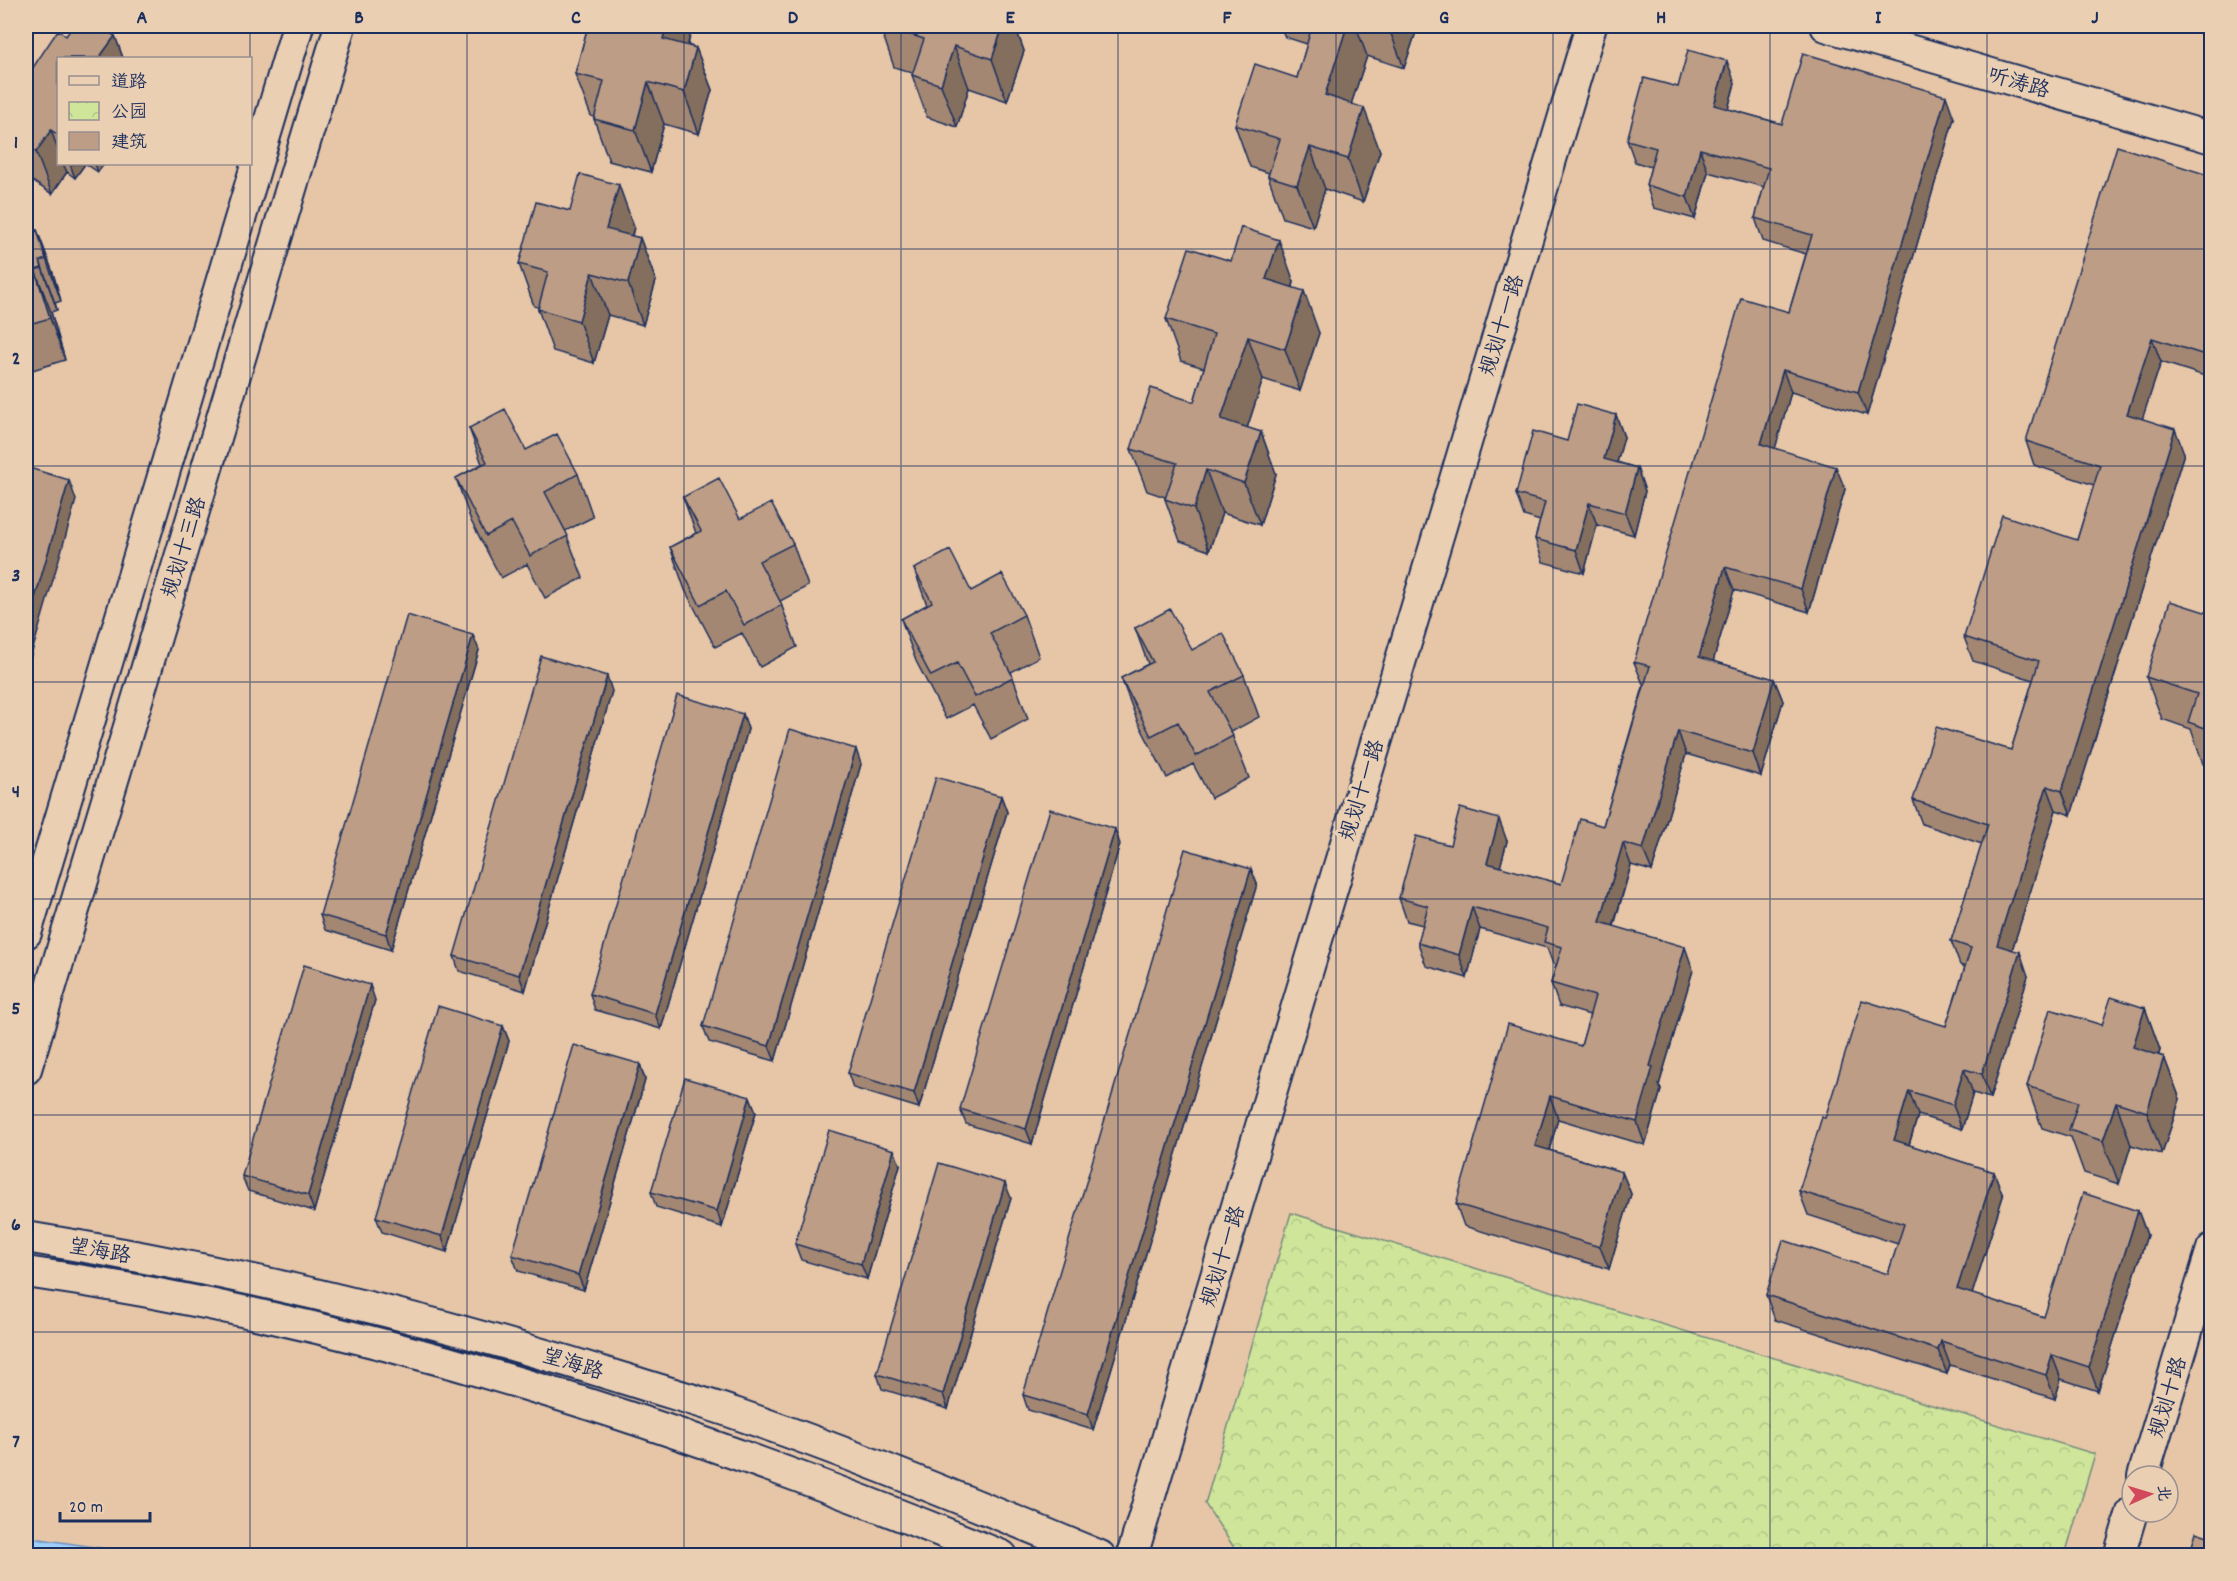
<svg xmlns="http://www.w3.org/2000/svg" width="2237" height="1581" font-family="Dekko,'LXGW WenKai TC',sans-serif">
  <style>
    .park { fill: url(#park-crowns); stroke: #748a7c; stroke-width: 1.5 }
    .water { fill: url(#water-waves); stroke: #6a8fbc; stroke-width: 1.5 }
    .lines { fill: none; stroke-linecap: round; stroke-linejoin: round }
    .minor-casing { stroke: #1b2f5e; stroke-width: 34 }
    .minor { stroke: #ebcfb2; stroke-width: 30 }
    .wall { fill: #a38772; stroke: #1b2f5e; stroke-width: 1.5 }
    .shaded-wall { fill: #846e5d; stroke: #1b2f5e; stroke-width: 1.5 }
    .building { fill: #bd9d85; stroke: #1b2f5e; stroke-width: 1.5 }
    .grid { fill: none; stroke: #1b2f5e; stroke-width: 1.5; stroke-opacity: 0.55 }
    .labels { text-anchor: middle; stroke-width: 6; stroke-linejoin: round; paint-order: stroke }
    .street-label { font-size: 21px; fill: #1b2f5e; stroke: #ebcfb2 }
    .neatline { fill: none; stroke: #1b2f5e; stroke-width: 2 }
    .grid-label { font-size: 20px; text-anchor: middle; font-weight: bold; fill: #1b2f5e }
  </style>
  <defs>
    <pattern id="park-crowns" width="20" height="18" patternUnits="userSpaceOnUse" patternTransform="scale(1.5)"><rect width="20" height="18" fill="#cee59a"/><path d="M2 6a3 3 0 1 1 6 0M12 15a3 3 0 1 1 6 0" fill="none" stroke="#b0c587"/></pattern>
    <pattern id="water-waves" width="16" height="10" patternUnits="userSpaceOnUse" patternTransform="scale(1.5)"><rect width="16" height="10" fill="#9fcffb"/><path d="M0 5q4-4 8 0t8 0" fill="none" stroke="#88b2da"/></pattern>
  </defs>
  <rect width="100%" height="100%" fill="#e6c6a7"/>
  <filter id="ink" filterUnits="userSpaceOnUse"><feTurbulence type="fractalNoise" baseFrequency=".0167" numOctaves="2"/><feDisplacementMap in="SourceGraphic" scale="12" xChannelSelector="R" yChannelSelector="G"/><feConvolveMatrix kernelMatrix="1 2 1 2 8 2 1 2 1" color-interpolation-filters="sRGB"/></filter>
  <g filter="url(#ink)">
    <path class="park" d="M1291 1213 2095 1454 2065 1555H1239L1205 1504Z"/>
    <path class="water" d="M26 1537 149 1555H150H26Z"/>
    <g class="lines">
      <g class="minor-casing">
        <path id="minor" d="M1826 26 2212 138
          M26 933 298 26
          M26 1069 340 26
          M26 1237C232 1270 435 1319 635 1382 669 1393 703 1402 737 1414 859 1456 981 1507 1100 1556
          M26 1272C363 1320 687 1427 1002 1556
          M2143 1476 2212 1249
          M1132 1556 1591 26
          M2119 1556 2132 1512"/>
      </g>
      <use href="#minor" class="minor"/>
    </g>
    <path class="wall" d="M588 26H686L690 36 688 45 696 48 712 90 699 134 664 124 651 172 609 161 594 119V117L591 116 575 74Z
      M880 26H1015L1024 51 1007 101 969 88 957 127 927 117 912 75 913 73 894 67Z
      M1280 26H1418L1404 68 1367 56 1351 104 1380 151 1363 202 1325 189 1313 227 1283 218 1268 176 1269 173 1250 167 1235 125 1297 78 1307 44 1285 37Z
      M2196 26H2211V55Z
      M66 36H115L123 58H58V164H85L75 178 67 172 52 194 26 177V78Z
      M1735 83 1728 109 1782 124 1954 118 1867 415 1791 392 1775 448 1845 489 1809 612 1734 590 1713 661 1774 679 1783 701 1761 776 1686 754 1652 871 1631 865 1614 926 1693 970 1659 1085 1661 1090 1645 1145 1558 1119 1549 1150 1622 1172 1631 1194 1609 1269 1464 1226 1456 1204 1581 1046 1590 1015 1559 1006 1551 983 1556 965 1553 964 1547 948 1480 929 1467 978 1426 966 1418 943 1423 925 1407 921 1399 898 1450 845 1507 841 1500 867 1561 884 1603 826 1644 684H1643L1634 662 1789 312 1806 254 1763 241 1755 218 1764 187 1708 172 1695 219 1654 208 1646 185 1651 167 1635 162 1627 140 1678 87Z
      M86 164H104L98 172Z
      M2211 176V378L2161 362 2142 418 2184 453 2071 815 2056 810 2012 950 2028 976 1990 1098 1973 1093 1962 1129 1918 1115 1909 1145 1994 1172 2003 1196 1972 1294 2044 1317 2138 1211 2147 1235 2098 1391 2061 1379 2055 1399 1950 1365 1947 1374 1775 1320 1766 1295 1888 1274 1898 1244 1808 1215 1799 1191 1825 1118 1946 1026 1965 967 1960 965 1951 941 1982 844 1922 824 1913 800 2011 750 2033 680 1973 661 1964 637 2077 540 2094 485 2034 465 2026 441Z
      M570 211 634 227 632 236 640 238 656 281 643 325 608 315 594 363 553 351 538 309V307L534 306 519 264Z
      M37 230 53 273 61 301 55 303 57 310 51 312 65 360 26 372V234Z
      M1294 282 1293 287 1319 333 1300 391 1263 379 1247 428 1261 432 1276 474 1260 525 1222 513 1209 551 1180 541 1165 499V497L1147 491 1131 449 1194 402 1204 368 1181 361 1166 319Z
      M1616 415 1624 437 1617 462 1637 468 1645 491 1634 535 1597 525 1584 573 1543 562 1535 539 1540 521 1524 516 1516 494 1567 441Z
      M469 428 526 450 578 474 593 517 565 531 583 578 545 598 527 564 501 578 471 521 456 478 482 464Z
      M683 497 740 519 793 544 808 586 780 601 797 647 760 667 742 633 715 647 685 590 670 547 696 533Z
      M914 569 1024 615 1039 657 1011 672 1028 719 991 739 973 705 946 719 916 661 901 619 927 605Z
      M2211 614V767L2203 764 2191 729 2162 719 2146 677Z
      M1135 628 1192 650 1244 675 1259 717 1231 732 1249 778 1211 798 1193 764 1167 778 1137 720 1121 678 1148 664Z
      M479 650 391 950 325 930 320 915Z
      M612 691 525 991 459 971 454 956Z
      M743 714 748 729 661 1029 595 1010 590 994Z
      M861 764 775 1061 709 1042 703 1026Z
      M1001 796 1007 812 919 1108 853 1088 848 1073Z
      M1120 844 1032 1144 966 1124 960 1109Z
      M1251 869 1257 884 1093 1430 1028 1410 1023 1395Z
      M375 1000 314 1211 248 1191 242 1176Z
      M2145 1008 2160 1050 2159 1055 2164 1057 2180 1099 2162 1154 2131 1145 2119 1184 2084 1173 2071 1137 2042 1128 2027 1086 2102 1025Z
      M503 1026 509 1041 447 1252 382 1232 376 1217Z
      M640 1064 645 1080 584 1290 518 1271 512 1255Z
      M750 1097 756 1112 722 1227 656 1207 651 1192Z
      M900 1165 867 1279 801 1260 795 1244Z
      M1011 1198 948 1409 882 1389 877 1374Z"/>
    <path class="shaded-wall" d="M666 26H686L690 36 678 81 663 39Z
      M1003 26H1015L1024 51 1007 101 992 59Z
      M1347 26H1356L1367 56 1340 138 1325 95Z
      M1388 26H1418L1404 68Z
      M115 36 123 58H99Z
      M954 46 969 88 957 127 941 85Z
      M696 48 712 90 699 134 684 92Z
      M1727 61 1735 83 1723 127 1714 105Z
      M648 82 664 124 651 172 635 130Z
      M1946 96 1954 118 1867 415 1858 392Z
      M1364 108 1380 151 1363 202 1348 159Z
      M51 130 58 150V164H63L67 172 52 194 36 152Z
      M1310 147 1325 189 1313 227 1297 185Z
      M1700 149 1708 172 1695 219 1687 197Z
      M70 164H85L75 178Z
      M95 164H104L98 172Z
      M619 185 634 227 622 271 606 229Z
      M37 230 53 273 61 301 46 259Z
      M640 238 656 281 643 325 628 283Z
      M1279 240 1294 282 1282 321 1266 279Z
      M40 261 55 303 57 310 42 268Z
      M35 270 51 312 65 360 50 318Z
      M592 273 608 315 594 363 579 321Z
      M1304 291 1319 333 1300 391 1285 349Z
      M1248 337 1263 379 1236 462 1221 419Z
      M2152 338 2161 362 2136 438 2127 414Z
      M2211 346V364L2208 356Z
      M1783 370 1791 392 1770 467 1761 444Z
      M1616 415 1624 437 1612 481 1604 459Z
      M2175 429 2184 453 2071 815 2062 791Z
      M1261 432 1276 474 1260 525 1244 483Z
      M1836 467 1845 489 1809 612 1801 589Z
      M1637 468 1645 491 1634 535 1625 513Z
      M1206 470 1222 513 1209 551 1194 509Z
      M69 480 76 500 26 673V629Z
      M1589 503 1597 525 1584 573 1576 550Z
      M1725 567 1734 590 1708 679 1699 657Z
      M473 635 479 650 391 950 386 934Z
      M607 676 612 691 525 991 519 975Z
      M1774 679 1783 701 1761 776 1753 753Z
      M743 714 748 729 661 1029 655 1014Z
      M1678 731 1686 754 1652 871 1643 849Z
      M856 749 861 764 775 1061 769 1046Z
      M2047 786 2056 810 2006 969 1997 945Z
      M1001 796 1007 812 919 1108 914 1093Z
      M1499 819 1507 841 1495 886 1487 863Z
      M1115 829 1120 844 1032 1144 1026 1129Z
      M1623 843 1631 865 1608 944 1600 922Z
      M1251 869 1257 884 1093 1430 1088 1414Z
      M1472 907 1480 929 1467 978 1459 955Z
      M1685 947 1693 970 1659 1085 1661 1090 1645 1145 1637 1122 1650 1066Z
      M2020 952 2028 976 1990 1098 1982 1074Z
      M370 985 375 1000 314 1211 308 1195Z
      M2145 1008 2160 1050 2148 1089 2133 1047Z
      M503 1026 509 1041 447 1252 442 1236Z
      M2164 1057 2180 1099 2162 1154 2147 1112Z
      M640 1064 645 1080 584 1290 578 1275Z
      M1964 1069 1973 1093 1962 1129 1953 1105Z
      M1909 1091 1918 1115 1903 1164 1894 1140Z
      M1550 1096 1558 1119 1544 1169 1535 1146Z
      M750 1097 756 1112 722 1227 717 1211Z
      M2116 1102 2131 1145 2119 1184 2103 1141Z
      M894 1150 900 1165 867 1279 861 1264Z
      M1622 1172 1631 1194 1609 1269 1600 1247Z
      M1994 1172 2003 1196 1966 1313 1957 1289Z
      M1005 1183 1011 1198 948 1409 943 1394Z
      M2138 1211 2147 1235 2098 1391 2089 1367Z
      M1941 1341 1950 1365 1947 1374 1938 1350Z
      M2052 1355 2061 1379 2055 1399 2046 1375Z"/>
    <path class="building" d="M73 26H99L115 36 99 58H58V135L51 130 36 152 26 145V78L58 30 66 36Z
      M588 26H666L663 39 696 48 684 92 648 82 635 130 594 119 604 81 575 74Z
      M883 26H1003L992 59 954 46 941 85 912 75 924 39Z
      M1312 26H1347L1325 95 1364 108 1348 159 1310 147 1297 185 1268 176 1280 139 1235 125 1255 64 1297 78Z
      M2200 26H2211V43L2208 42Z
      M1688 50 1727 61 1714 105 1782 124 1803 53 1946 96 1858 392 1783 370 1761 444 1836 467 1801 589 1725 567 1699 657 1774 679 1753 753 1678 731 1643 849 1623 843 1600 922 1685 947 1650 1066 1653 1067 1637 1122 1550 1096 1535 1146 1622 1172 1600 1247 1456 1204 1508 1024 1581 1046 1595 996 1551 983 1562 947 1544 942 1548 928 1472 907 1459 955 1418 943 1428 906 1399 898 1416 836 1450 845 1460 808 1499 819 1487 863 1561 884 1580 819 1603 826 1650 666 1634 662 1741 298 1789 312 1812 235 1755 218 1769 168 1700 149 1687 197 1646 185 1656 148 1627 140 1644 78 1678 87Z
      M2117 146 2211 176V346L2208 356 2152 338 2127 414 2175 429 2062 791 2047 786 1997 945 2020 952 1982 1074 1964 1069 1953 1105 1909 1091 1894 1140 1994 1172 1957 1289 2044 1317 2083 1193 2138 1211 2089 1367 2052 1355 2046 1375 1941 1341 1938 1350 1766 1295 1783 1240 1888 1274 1904 1224 1799 1191 1822 1117 1825 1118 1862 1000 1946 1026 1971 948 1951 941 1988 824 1913 800 1936 727 2011 750 2039 661 1964 637 2002 515 2077 540 2100 465 2026 441Z
      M580 174 619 185 606 229 640 238 628 283 592 273 579 321 538 309 548 272 519 264 536 202 570 211Z
      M1241 227 1279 240 1266 279 1304 291 1285 349 1248 337 1221 419 1261 432 1244 483 1206 470 1194 509 1165 499 1177 463 1131 449 1151 388 1194 402 1214 334 1166 319 1189 248 1231 261Z
      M37 230 46 259 40 261 42 268 35 270 50 318 26 325V234Z
      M1577 404 1616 415 1604 459 1637 468 1625 513 1589 503 1576 550 1535 539 1545 502 1516 494 1533 431 1567 441Z
      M505 409 526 450 557 434 578 474 545 492 568 536 530 556 512 522 486 536 456 478 487 462 469 428Z
      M26 467 69 480 26 629Z
      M719 478 740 519 771 503 793 544 759 561 782 605 744 625 726 591 700 605 670 547 701 531 683 497Z
      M950 550 971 591 1002 574 1024 615 990 633 1013 677 975 697 957 663 931 676 901 619 932 602 914 569Z
      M2170 601 2211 614V730L2188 722 2197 694 2146 677Z
      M1170 609 1192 650 1223 633 1244 675 1210 692 1233 736 1196 756 1178 722 1151 736 1121 678 1153 662 1135 628Z
      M407 615 473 635 386 934 320 915Z
      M541 656 607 676 519 975 454 956Z
      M677 695 743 714 655 1014 590 994Z
      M790 729 856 749 769 1046 703 1026Z
      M936 777 1001 796 914 1093 848 1073Z
      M1050 809 1115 829 1026 1129 960 1109Z
      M1185 849 1251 869 1088 1414 1023 1395Z
      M304 965 370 985 308 1195 242 1176Z
      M2111 997 2145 1008 2133 1047 2164 1057 2147 1112 2116 1102 2103 1141 2069 1130 2078 1102 2027 1086 2050 1009 2102 1025Z
      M438 1006 503 1026 442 1236 376 1217Z
      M574 1045 640 1064 578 1275 512 1255Z
      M685 1078 750 1097 717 1211 651 1192Z
      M829 1130 894 1150 861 1264 795 1244Z
      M939 1163 1005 1183 943 1394 877 1374Z
      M2196 1532 2211 1537V1556H2189Z"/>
  </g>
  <path class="grid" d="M250 26V58M467 26V1556M684 26V1556M901 26V1556M1118 26V1556M1336 26V1556M1553 26V1556M1770 26V1556M1987 26V1556M250 164V1556M26 249H2212M26 466H2212M26 682H2212M26 899H2212M26 1115H2212M26 1332H2212"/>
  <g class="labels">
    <g class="street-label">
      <text transform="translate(2019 82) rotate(16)" y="7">听涛路</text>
      <text transform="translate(1501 325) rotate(-73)" y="7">规划十一路</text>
      <text transform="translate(183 547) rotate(-73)" y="7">规划十三路</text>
      <text transform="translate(1361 790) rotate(-73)" y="7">规划十一路</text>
      <text transform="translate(100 1250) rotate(10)" y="7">望海路</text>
      <text transform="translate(1222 1256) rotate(-73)" y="7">规划十一路</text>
      <text transform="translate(573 1363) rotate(17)" y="7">望海路</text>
      <text transform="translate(2167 1397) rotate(-73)" y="7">规划十路</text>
    </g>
  </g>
  <rect width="2237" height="1581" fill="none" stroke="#ebcfb2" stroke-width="66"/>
  <rect x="57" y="57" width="195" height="108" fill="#ebcfb2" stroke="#988f90" stroke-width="1.5"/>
  <rect x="69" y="76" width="30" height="9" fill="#ebcfb2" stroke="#988f90" stroke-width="1.5"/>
  <text x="111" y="87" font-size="18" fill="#1b2f5e">道路</text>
  <rect x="69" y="102" width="30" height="18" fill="url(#park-crowns)" stroke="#988f90" stroke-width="1.5"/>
  <text x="111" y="117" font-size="18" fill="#1b2f5e">公园</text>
  <rect x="69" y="132" width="30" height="18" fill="#bd9d85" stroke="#988f90" stroke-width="1.5"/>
  <text x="111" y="147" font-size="18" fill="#1b2f5e">建筑</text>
  <g transform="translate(2150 1494) rotate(86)"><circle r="28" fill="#ebcfb2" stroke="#988f90" stroke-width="1.5"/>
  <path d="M0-4.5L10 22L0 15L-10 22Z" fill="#d1495b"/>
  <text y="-9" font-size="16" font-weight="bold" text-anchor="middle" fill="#1b2f5e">北</text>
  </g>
  <path d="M60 1512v9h90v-9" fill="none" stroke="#1b2f5e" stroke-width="3"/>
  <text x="69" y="1512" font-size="18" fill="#1b2f5e" stroke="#ebcfb2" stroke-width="4.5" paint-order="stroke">20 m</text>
  <rect x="33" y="33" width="2171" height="1515" class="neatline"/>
  <g class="grid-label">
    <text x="142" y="23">A</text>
    <text x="359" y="23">B</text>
    <text x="576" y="23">C</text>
    <text x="793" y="23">D</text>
    <text x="1010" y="23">E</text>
    <text x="1227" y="23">F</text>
    <text x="1444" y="23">G</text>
    <text x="1661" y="23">H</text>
    <text x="1878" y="23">I</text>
    <text x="2095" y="23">J</text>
    <text x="16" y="148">1</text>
    <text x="16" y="364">2</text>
    <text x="16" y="581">3</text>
    <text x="16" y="797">4</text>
    <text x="16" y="1014">5</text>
    <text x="16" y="1230">6</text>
    <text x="16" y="1447">7</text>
  </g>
</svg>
